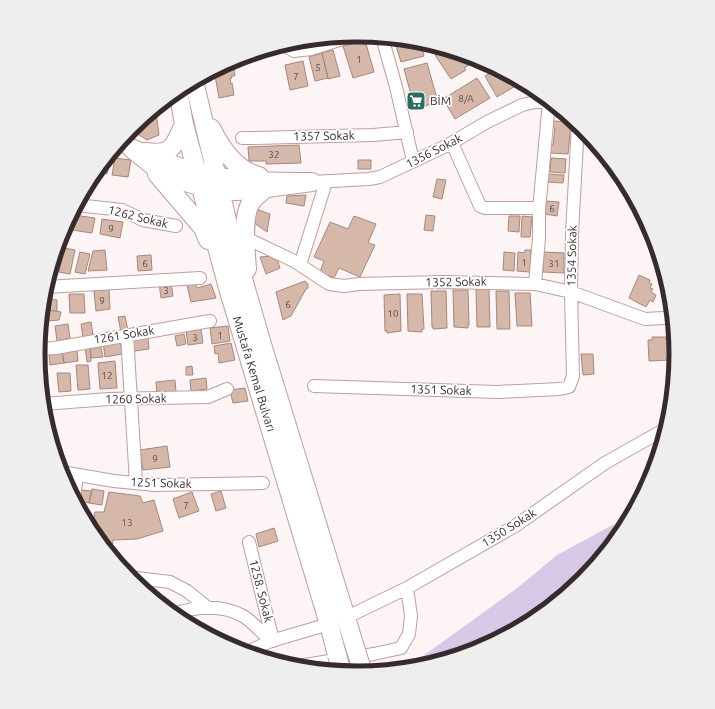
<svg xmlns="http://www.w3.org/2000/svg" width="715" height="709" font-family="Ubuntu,sans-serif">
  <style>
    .water { fill: #d6c9e8 }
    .building { fill: #d6b8ab; stroke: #a5887c }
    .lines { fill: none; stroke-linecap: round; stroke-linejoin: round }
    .minor-casing { stroke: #bf9ea2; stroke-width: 14 }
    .highway-casing { stroke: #bf9ea2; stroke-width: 20 }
    .minor { stroke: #fff; stroke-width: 12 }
    .highway { stroke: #fff; stroke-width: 18 }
    .highway-bridge-casing { stroke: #bf9ea2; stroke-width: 20; stroke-linecap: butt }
    .highway-bridge { stroke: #fff; stroke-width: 18 }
    .labels { text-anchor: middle; stroke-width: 3.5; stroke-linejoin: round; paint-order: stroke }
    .number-label { font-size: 10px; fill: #604e4c }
    .poi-label { font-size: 12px; fill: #382b2d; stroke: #fff; text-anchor: start }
    .street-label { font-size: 12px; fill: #382b2d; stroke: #fff }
    .rim { fill: none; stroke: #382b2d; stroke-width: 5 }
  </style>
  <rect width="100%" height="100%" fill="#fcf4f5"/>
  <path class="water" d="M633 514 623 532 583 581 535 620 480 650 420 668 363 673 423 656 516 589 557 555Z"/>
  <path class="building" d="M394 39 420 41 424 56 401 62Z
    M365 40 374 72 353 78 343 46Z
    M443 48 462 54 469 65 464 68 466 70 451 79 435 55 440 52 439 50Z
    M333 50 340 76 328 79 322 53Z
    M322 53 328 78 315 81 309 57Z
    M303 61 308 86 290 90 285 65Z
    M427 63 438 102 415 109 404 69Z
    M230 66V70L234 69 235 76H231L232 78 230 79 231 84 232 83 234 95 219 98 214 70 218 68Z
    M497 69 522 82 497 97 485 76Z
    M477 78 490 98 455 119 443 99Z
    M152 112H156L159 135 147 140 131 130Z
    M553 121 571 122 568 154 550 153 551 145H553L555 128H552Z
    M299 145 301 163 266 164V161H249L248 147Z
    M112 153 107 174 98 171 99 169Z
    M115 158 131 160 128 177 112 175Z
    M551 158 566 159 565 173 550 172Z
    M358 160H371V169H358Z
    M548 174 564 175 563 183 547 182Z
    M437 179 446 180 442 199 433 197Z
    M306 195 304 206 286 203 287 196Z
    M546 201 559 202 557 216 544 214Z
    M256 209 270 214 267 232 250 220Z
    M74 215 95 218 92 233 72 230Z
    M426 215 435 216 433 231 424 230Z
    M354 216 376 224 368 243 375 245 360 277 339 268 334 278 320 272 324 261 314 257 330 222 348 229Z
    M509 216H520L519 232 508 231Z
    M522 216 532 217 530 237H521Z
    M102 219 123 222 120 238 100 234Z
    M64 248 75 250 70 274 59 272Z
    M57 249H60L54 278 49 277Z
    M105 250 107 270 88 271 93 251Z
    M525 250H531L530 272 517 271 518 252 524 253Z
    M80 252 90 254 85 274 75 272Z
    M504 252 515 253 514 271 503 270Z
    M544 252 564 253V273L543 272Z
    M151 255 152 270 138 271 137 256Z
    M274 256 275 260 277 259 280 268 266 274 260 257Z
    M639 275 650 280 649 283 652 284 650 288 653 289 651 292 656 295 653 302 650 300 646 307 629 298Z
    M305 281 308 284V288L306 289 291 316 283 320 276 292Z
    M171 282 173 296 161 298 159 283Z
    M195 283 197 288 211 284 216 298 191 302 187 285Z
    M109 289 110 309 96 311 94 291Z
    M476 289H489L490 327H477Z
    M453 290H468L469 325H468V328L454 327Z
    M431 291H446L447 328 433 329V327H432Z
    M496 291H509L510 329H497Z
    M515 293H530L532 326H517Z
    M69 294H84L85 313H70Z
    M400 294 401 331 387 333V331H385L384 295Z
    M407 294H422L424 329H422V332L408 331Z
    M49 299 57 300V311L48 310Z
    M48 310 61 312 59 320 47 321Z
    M125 316 128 331 121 332 118 317Z
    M91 322 93 335 83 337 81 324Z
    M68 324 70 338 57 341 55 326Z
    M228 326 230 341 212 344 210 328Z
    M40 329H45L47 344 39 345Z
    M201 329 203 343 188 345 186 331Z
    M184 334 186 344 177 346 175 336Z
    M652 337H666V340H669V360L649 361 648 340H652Z
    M148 338 149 349 134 351 132 339Z
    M120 339 122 354 105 357 103 342Z
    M90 343H100L103 357 91 358Z
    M231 343 235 360 219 363 218 353 215 354 214 346Z
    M85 346H90L91 361 87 362Z
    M77 350 78 361 64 363 62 352Z
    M62 352 64 363 50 365 49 353Z
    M44 354 46 366H39L38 355Z
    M581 354H593L594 374 583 375Z
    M115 361 117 388 100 389 98 363Z
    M76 365H88L90 389 78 390Z
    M192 366 193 375H186V367Z
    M57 373H70L71 391 59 392Z
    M206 378 207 389 191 391 190 380Z
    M175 380 176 392 157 394 156 382Z
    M245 388 248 401 233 403 230 390Z
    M167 446 170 467 143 470 140 450Z
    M92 489 104 491 102 505 89 503Z
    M80 490 92 491 89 503 79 501Z
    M221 491 226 508 216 511 211 494Z
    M109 492 140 496 143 503 154 500 163 531 137 539 113 540 111 553H109L91 531 95 512H104Z
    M192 492 199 511 179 518 173 499Z
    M274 528 278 541 259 547 256 534Z"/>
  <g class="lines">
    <g class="minor-casing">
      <path id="minor" d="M382 37 396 87 413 161
        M287 44 289 48 294 51 311 49 355 35
        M242 138H253L373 135 407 132
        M452 143 480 206 485 208H533L539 210V238L535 284
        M312 182 369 179 380 177 448 145 487 122 522 105 535 102H551
        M77 205 122 210 143 220 176 226
        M539 210 549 102
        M246 238 294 261 329 284 344 286 359 284 443 282 535 284 571 292 645 319 664 318 673 316
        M300 265 326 182
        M46 287 200 278
        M127 335 136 483
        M39 349 55 348 210 321
        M314 386 497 392 560 389 569 387 573 376 571 292 572 233 578 124
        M43 404 109 399 208 397 227 389
        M61 472 114 481 155 485 263 483
        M74 498 77 475
        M249 542 273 641
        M128 577 170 582 187 591 208 608
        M173 614C195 607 221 604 243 616 252 621 263 634 271 641
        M345 618 407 588 515 526 605 463 667 428
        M245 653 271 641 329 624
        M292 667 374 654 401 648 409 634 411 616 407 588"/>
    </g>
    <g class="highway-casing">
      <path id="highway" d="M194 81 232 241 261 341 354 644
        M178 91 184 124 228 288 329 624 337 655
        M211 128C221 148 236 171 259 176
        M131 148C153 157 174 167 197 172 233 182 275 182 312 182L251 190 220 192 175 179 162 173Z
        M145 152C173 156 174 146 184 124
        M157 174 203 228 208 240
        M247 269C246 252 241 215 252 201 256 196 262 192 266 188"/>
    </g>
    <use href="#minor" class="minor"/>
    <use href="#highway" class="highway"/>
    <g class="highway-bridge-casing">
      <path id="highway-bridge" d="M354 644 363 673
        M337 655 342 673"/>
    </g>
    <use href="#highway-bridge" class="highway-bridge"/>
  </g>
  <defs>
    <g id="supermarket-square" transform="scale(1)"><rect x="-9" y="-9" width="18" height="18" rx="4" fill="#276c5f" stroke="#fff"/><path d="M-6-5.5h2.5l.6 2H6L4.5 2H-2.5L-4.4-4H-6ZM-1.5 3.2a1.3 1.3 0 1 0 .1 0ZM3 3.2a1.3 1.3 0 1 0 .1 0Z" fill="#fff"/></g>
  </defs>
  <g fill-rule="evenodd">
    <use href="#supermarket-square" x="416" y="101"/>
  </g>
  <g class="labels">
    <g class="number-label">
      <text x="359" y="63">1</text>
      <text x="318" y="71">5</text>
      <text x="296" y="80">7</text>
      <text x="466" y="102">8/A</text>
      <text x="274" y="158">32</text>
      <text x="552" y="212">6</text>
      <text x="111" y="232">9</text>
      <text x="524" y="266">1</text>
      <text x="145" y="267">6</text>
      <text x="554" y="267">31</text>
      <text x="166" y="294">3</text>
      <text x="102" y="304">9</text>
      <text x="288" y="308">6</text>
      <text x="393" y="317">10</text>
      <text x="220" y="339">1</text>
      <text x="195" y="341">3</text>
      <text x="107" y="379">12</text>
      <text x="155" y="462">9</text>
      <text x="186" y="509">7</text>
      <text x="127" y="526">13</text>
    </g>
    <g class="poi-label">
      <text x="430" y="105">BİM</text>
    </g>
    <g class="street-label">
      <text transform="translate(324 136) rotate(-1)" y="4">1357 Sokak</text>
      <text transform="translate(434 151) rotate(-27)" y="4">1356 Sokak</text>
      <text transform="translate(138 217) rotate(14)" y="4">1262 Sokak</text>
      <text transform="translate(572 256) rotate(-89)" y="4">1354 Sokak</text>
      <text transform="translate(456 282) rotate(-1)" y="4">1352 Sokak</text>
      <text transform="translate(124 335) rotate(-9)" y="4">1261 Sokak</text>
      <text transform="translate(254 374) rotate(73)" y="4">Mustafa Kemal Bulvarı</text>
      <text transform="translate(441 390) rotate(2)" y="4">1351 Sokak</text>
      <text transform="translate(136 399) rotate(-1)" y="4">1260 Sokak</text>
      <text transform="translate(161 483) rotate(2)" y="4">1251 Sokak</text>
      <text transform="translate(509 528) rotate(-32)" y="4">1350 Sokak</text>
      <text transform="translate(261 591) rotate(76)" y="4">1258. Sokak</text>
    </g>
  </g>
  <path d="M0 0H715V709H0ZM45 354a312 312 0 1 1 624 0a312 312 0 1 1-624 0Z" fill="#efeeee" fill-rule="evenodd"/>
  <path class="rim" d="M45 354a312 312 0 1 1 624 0a312 312 0 1 1-624 0Z"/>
</svg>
